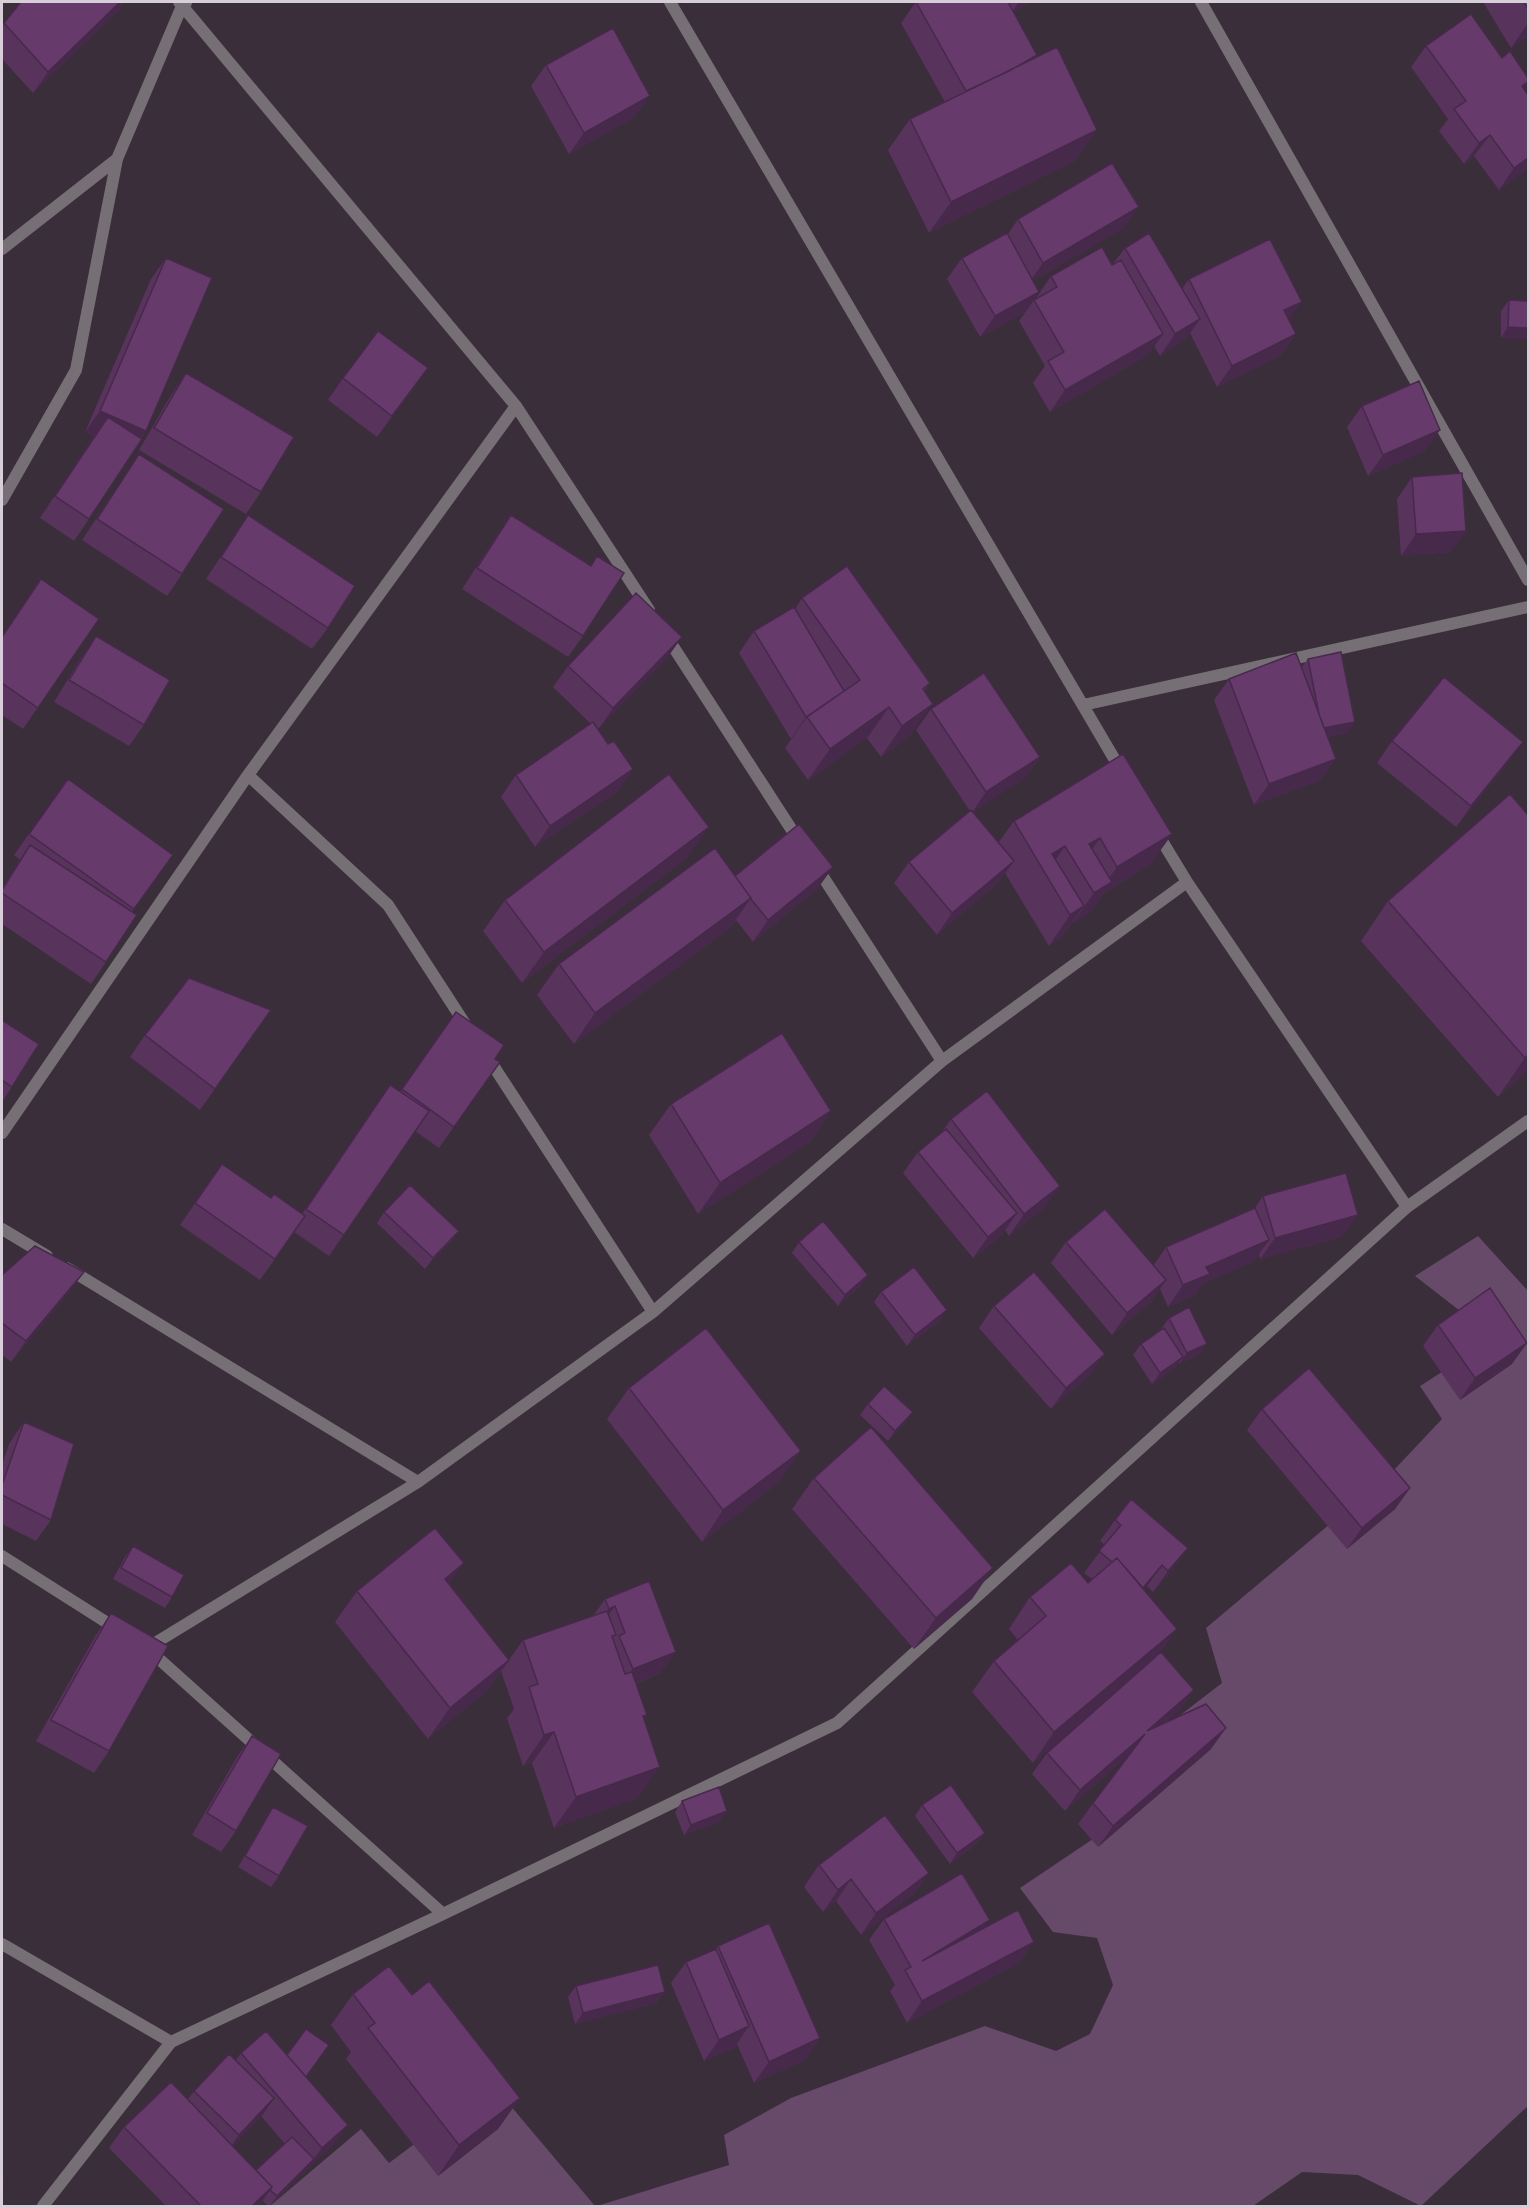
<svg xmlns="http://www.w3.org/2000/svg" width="1530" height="2208" font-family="Spectral,serif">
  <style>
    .green { fill: #674a6a }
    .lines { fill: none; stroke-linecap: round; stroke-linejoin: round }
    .street { stroke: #767076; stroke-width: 12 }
    .wall { fill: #58335c; fill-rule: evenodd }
    .shaded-wall { fill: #47294b }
    .building { fill: #663b6b; stroke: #47294b; stroke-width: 1.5 }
  </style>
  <rect width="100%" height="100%" fill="#392e39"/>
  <path class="green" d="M1478 1236 1528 1291V2106L1421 2206 1358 2175 1302 2172 1253 2206H597L729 2165 724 2135 791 2098 985 2026 1056 2051 1090 2034 1113 1985 1097 1938 1053 1932 1020 1888 1157 1796 1131 1753 1222 1683 1206 1628 1393 1471 1442 1419 1420 1386 1495 1338 1415 1276Z
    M493 2085 595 2206H270L361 2129 389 2163Z"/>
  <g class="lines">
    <path class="street" d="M179 2 516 406 649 610
      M670 2 1122 772
      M1201 2 1528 580
      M2 249 117 159
      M2 500 76 370 117 159 182 6 186 3
      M665 634 799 841
      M1083 705 1528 607
      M248 775 388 905 467 1027
      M1156 831 1187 882 1407 1207
      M816 866 942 1061
      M487 1056 653 1312
      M2 1133 248 775 516 406
      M2 1229 47 1256
      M67 1268 418 1482
      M2 1556 117 1629
      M147 1648 418 1482 653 1312 942 1061 1187 882
      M149 1650 443 1914
      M2 1944 171 2042
      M43 2206 171 2042 443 1914 837 1723 1407 1207 1528 1121"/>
  </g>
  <path class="wall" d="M21 2 120 9 33 93 2 59V26Z
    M916 2H1031L1013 12 1037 55 1035 58 1075 161 929 233 888 150 910 119 945 102 901 23Z
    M1483 2H1528V37L1511 48Z
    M1426 46 1502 58 1528 83 1524 89 1528 169 1499 190 1474 156 1464 164 1439 131 1448 119 1411 67Z
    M546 65 635 117 569 154 531 86Z
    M1018 219 1124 228 1033 281 1039 292 1024 313 980 337 947 279 962 258 1008 234Z
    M1125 248 1182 289 1189 279 1289 320 1296 334 1281 355 1217 387 1190 333 1185 340 1160 356 1154 346 1148 355 1050 412 1033 383 1045 366 1019 321 1034 300 1036 299V298L1051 276 1112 265Z
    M166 258 146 431 89 519 74 541 40 518 94 436 85 432 151 279Z
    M1509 300 1528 301V339L1501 338V311Z
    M186 373 261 492 246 514 139 450 171 395Z
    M343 378 413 390 377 437 328 400Z
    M1362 406 1425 451 1368 476 1347 427Z
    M139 454 182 574 167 596 82 540Z
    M1412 477 1451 552 1401 556 1397 499Z
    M248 515 328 628 312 649 206 579Z
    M511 515 583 636 568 657 462 589 496 537Z
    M802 598 930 683 924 691 911 735 881 757 867 738 808 780 785 748 793 737 791 739 739 653 754 631 795 609Z
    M99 619 23 729 2 715V636Z
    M96 636 144 725 129 746 54 702 81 658Z
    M682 637 667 658 598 729 608 744 633 769 618 791 535 847 501 797 516 775 591 724 553 687 568 666Z
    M1308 659 1347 733 1327 737 1321 780 1254 805 1214 700 1229 679 1301 668Z
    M931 709 1040 757 1025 778 973 812 998 843 1014 821 1172 834 1150 865 1104 893 1090 913 1072 923 1062 937 1049 946 1005 873 999 882 937 935 894 883 909 862 970 811 916 730Z
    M1392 741 1508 763 1456 827 1377 763Z
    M68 779 173 855 132 912 106 962 91 984 2 924V888L20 860 14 855Z
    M1528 815V1070L1498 1097 1361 941 1388 901Z
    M687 858 522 983 483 931 505 900Z
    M833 867 818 888 753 942 736 920 729 929 574 1044 537 995 559 964 735 876Z
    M271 1010 200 1110 130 1057 145 1035Z
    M456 1012 495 1059 500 1062 439 1148 415 1131 329 1256 294 1232 260 1280 180 1225 222 1164 271 1198 302 1214 390 1085 400 1092Z
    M2 1020 12 1087 2 1102Z
    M671 1104 831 1111 810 1142 698 1214 649 1135Z
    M951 1119 1045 1207 1009 1236 1005 1230 1002 1235 973 1258 903 1173 918 1152 941 1133Z
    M1263 1196 1342 1237 1260 1259 1259 1254 1254 1261 1202 1284 1195 1295 1168 1307 1160 1289 1151 1302 1112 1335 1051 1263 1066 1242 1153 1266 1166 1247 1255 1208Z
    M384 1212 459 1231 451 1242 425 1269 377 1223Z
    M799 1242 861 1286 838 1306 792 1253Z
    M2 1275 69 1293 11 1362 2 1355Z
    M881 1292 947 1310 940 1321 907 1346 874 1302Z
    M994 1306 1090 1375 1051 1409 979 1328Z
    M1169 1318 1199 1355 1179 1364 1178 1363 1175 1368 1152 1384 1133 1355 1141 1344 1162 1330 1161 1329Z
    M1438 1325 1512 1364 1460 1400 1423 1346Z
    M629 1388 779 1482 702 1542 607 1419Z
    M868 1404 913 1412 905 1423 888 1441 860 1415Z
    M1262 1409 1410 1488 1395 1509 1347 1549 1247 1430Z
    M24 1422 51 1520 36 1541 2 1524V1465L9 1444Z
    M814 1478 993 1568 972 1599 914 1649 792 1509Z
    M1131 1499 1173 1569 1153 1592 1147 1586 1144 1590 1177 1629 1158 1655 1194 1690 1179 1711 1166 1722 1211 1749 1098 1847 1078 1824 1126 1758 1065 1811 1032 1774 1047 1753 1102 1704 1033 1763 972 1692 994 1661 1018 1640 1009 1629 1030 1597 1088 1583 1092 1579 1084 1573 1105 1545 1100 1541 1115 1520Z
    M133 1546 172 1597 165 1608 113 1579 125 1557Z
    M649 1581 661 1673 636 1684 644 1719 638 1798 554 1828 532 1763 523 1766 507 1718 514 1709 501 1671 523 1640 593 1616 605 1599Z
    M357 1591 509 1660 487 1691 428 1739 335 1622Z
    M111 1613 109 1751 94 1773 36 1741 96 1635Z
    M252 1736 236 1831 221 1852 192 1835 237 1757Z
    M682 1801 719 1822 684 1835 675 1812Z
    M922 1805 977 1844 950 1864 915 1816Z
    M273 1807 279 1876 271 1887 238 1867 266 1818Z
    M819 1865 929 1873 914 1894 861 1935 836 1901 823 1912 804 1887Z
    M884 1919 990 1920 984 1928 1034 1942 1019 1963 907 2023 890 1991 895 1985 869 1940Z
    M718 1946 820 2038 805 2060 754 2083 737 2044 734 2048 704 2061 671 1983 686 1962 715 1950Z
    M576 1986 657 2003 575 2024 568 1997Z
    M353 1994 412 1995 520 2098 498 2129 438 2176 346 2059 351 2052 331 2025Z
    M241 2053 306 2077 333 2146 309 2167 270 2206H268L263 2201 259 2206H166L109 2148 124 2127 188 2099 194 2091 235 2061ZM261 2116 285 2144 256 2170 233 2146Z"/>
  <path class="shaded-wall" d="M2 2H7L2 6Z
    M120 2H125L120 9 33 93 48 72Z
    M1019 2H1031L1011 13Z
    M1528 23V37L1511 48Z
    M1528 82V83L1515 102 1522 86Z
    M650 96 635 117 569 154 584 133Z
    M1097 130 1075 161 929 233 951 202Z
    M1490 135 1474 156 1464 164 1479 143Z
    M1528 158V169L1499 190 1514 168Z
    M1139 207 1124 228 1028 284 1043 263Z
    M1039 292 1024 313 980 337 995 316Z
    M1302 302 1286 323 1284 310Z
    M1200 319 1185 340 1160 356 1175 334Z
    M1508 327 1528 328V339L1501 338Z
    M1163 334 1148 355 1050 412 1065 390Z
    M1296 334 1281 355 1217 387 1232 366Z
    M428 368 413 390 377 437 392 416Z
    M100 411 146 431 131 452 108 417 94 436 85 432Z
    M1440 430 1425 451 1368 476 1383 455Z
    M1466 531 1451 552 1401 556 1416 534Z
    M682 637 667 658 598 730 613 708Z
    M846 693 807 717 793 737 791 739 806 717Z
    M933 704 911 735 881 757 902 726Z
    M889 707 867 738 808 780 830 749Z
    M1355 722 1347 733 1314 739 1322 728Z
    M1523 742 1508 763 1456 827 1471 806Z
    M1040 757 1025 778 971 814 986 792Z
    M1336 759 1321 780 1254 805 1269 784Z
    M633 769 618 791 535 847 550 826Z
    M709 827 687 858 522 983 544 952Z
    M1172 834 1150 865 1104 893 1090 913 1072 924 1094 893 1103 887 1117 867Z
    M1100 838 1079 868 1089 844Z
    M1065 846 1046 874 1052 854Z
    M1014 861 999 882 937 935 952 913Z
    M833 867 818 888 753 942 768 920Z
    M751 898 729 929 574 1044 595 1013Z
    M1084 906 1062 937 1049 946 1070 915Z
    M1528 1055V1070L1498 1097 1525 1058Z
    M831 1111 810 1142 698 1214 720 1183Z
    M1060 1186 1045 1207 1009 1236 1024 1214Z
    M1017 1213 1002 1235 973 1258 988 1237Z
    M1358 1215 1342 1237 1260 1259 1275 1238Z
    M459 1231 451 1242 425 1269 433 1258Z
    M1269 1240 1254 1261 1202 1284 1195 1295 1168 1307 1183 1285 1206 1267Z
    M84 1272 69 1293 11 1362 26 1341Z
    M868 1275 861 1286 838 1306 845 1295Z
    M1166 1280 1151 1302 1112 1335 1127 1313Z
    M947 1310 940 1321 907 1346 915 1335Z
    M1527 1343 1512 1364 1460 1400 1475 1378Z
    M1207 1344 1199 1355 1179 1364 1187 1353Z
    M1105 1354 1090 1375 1051 1409 1066 1388Z
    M1183 1357 1175 1368 1152 1384 1160 1373Z
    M913 1412 905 1423 888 1441 895 1431Z
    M801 1451 779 1482 702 1542 723 1510Z
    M1410 1488 1395 1509 1347 1549 1362 1528Z
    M1188 1548 1173 1569 1153 1592 1168 1571Z
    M464 1563 442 1594 445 1579Z
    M1162 1565 1147 1586 1128 1610 1143 1588Z
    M993 1568 972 1599 914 1649 936 1618Z
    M615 1606 600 1627 594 1630 609 1609Z
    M1177 1629 1155 1660 1033 1763 1054 1732Z
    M676 1652 661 1673 618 1691 633 1669Z
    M509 1660 487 1691 428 1739 450 1708Z
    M1194 1690 1179 1711 1132 1752 1147 1731Z
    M1226 1728 1211 1749 1098 1847 1113 1826Z
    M554 1732 532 1763 523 1766 544 1735Z
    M1145 1734 1130 1755 1065 1811 1080 1790Z
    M660 1767 638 1798 554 1828 576 1797Z
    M727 1811 719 1822 684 1835 691 1825Z
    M985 1833 977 1844 950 1864 957 1853Z
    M929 1873 914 1894 861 1935 876 1913Z
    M851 1879 836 1901 823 1912 838 1890Z
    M990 1920 975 1941 922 1961Z
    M1034 1942 1019 1963 907 2023 922 2001Z
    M665 1992 657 2003 575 2024 583 2013Z
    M749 2026 734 2048 704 2061 719 2040Z
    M820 2038 805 2060 754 2083 769 2062Z
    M274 2098 259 2120 224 2156 239 2135Z
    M520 2098 498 2129 438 2176 459 2145Z
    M348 2125 333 2146 309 2167 270 2206 277 2196 311 2162 322 2148Z
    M272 2187 259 2206H252Z"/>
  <path class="building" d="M21 2H120L48 72 4 23Z
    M916 2H1008L1037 55 1009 71 966 91Z
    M1524 2H1528V9Z
    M1471 14 1502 58 1510 51 1528 78V82L1522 86 1528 95V158L1514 168 1490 135 1479 143 1454 109 1466 101 1426 46Z
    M613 28 650 96 584 133 546 65Z
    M1057 47 1097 130 951 202 910 119Z
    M1112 163 1139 207 1043 263 1018 219Z
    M1007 233 1039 292 995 316 962 258Z
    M1149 233 1200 319 1175 334 1125 248Z
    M1270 239 1302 302 1284 310 1296 334 1232 366 1189 279Z
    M1102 247 1112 265 1121 260 1163 334 1065 390 1048 361 1064 352 1034 300 1057 287 1051 276Z
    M166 258 212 278 146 431 100 411Z
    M1509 300 1528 301V328L1508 327Z
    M378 331 428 368 392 416 343 378Z
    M186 373 294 437 261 492 154 428Z
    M1419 381 1440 430 1383 455 1362 406Z
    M108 417 142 439 89 519 55 496Z
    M139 454 224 509 182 574 97 519Z
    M1462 473 1466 531 1416 534 1412 477Z
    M248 515 355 586 328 628 221 557Z
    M511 515 591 566 597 556 624 573 583 636 477 568Z
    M847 566 930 683 923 689 933 704 902 726 889 707 830 749 807 717 860 680 802 598Z
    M41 579 99 619 38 708 2 683V637Z
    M636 593 682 637 613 708 568 666Z
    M794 607 844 691 806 717 754 631Z
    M96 636 170 680 144 725 69 680Z
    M1341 652 1355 722 1324 728 1319 714 1308 659Z
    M1296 653 1336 759 1269 784 1229 679Z
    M984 673 1040 757 986 792 931 709Z
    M1444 677 1523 742 1471 806 1392 741Z
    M593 722 608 744 614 741 633 769 550 826 516 775Z
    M1123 754 1172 834 1117 867 1100 838 1089 844 1112 882 1094 893 1065 846 1052 854 1084 906 1070 915 1014 821Z
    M669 774 709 827 544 952 505 900Z
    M68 779 173 855 134 909 29 834Z
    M1510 794 1528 815V1055L1525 1058 1388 901Z
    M971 810 1014 861 952 913 909 862Z
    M799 824 833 867 768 920 750 898H751L735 876Z
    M30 845 137 915 106 962 2 893V890Z
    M715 848 751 898 595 1013 559 964Z
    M189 978 271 1010 215 1089 145 1035Z
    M456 1012 504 1045 495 1059 500 1062 454 1127 402 1089Z
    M2 1020 39 1044 12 1087 2 1080Z
    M782 1033 831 1111 720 1183 671 1104Z
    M390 1085 429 1111 344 1235 306 1209Z
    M987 1091 1060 1186 1024 1214 951 1119Z
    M946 1129 1017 1213 988 1237 918 1152Z
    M222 1164 271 1198 274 1194 305 1216 275 1259 195 1203Z
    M1346 1173 1358 1215 1275 1238 1263 1196Z
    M410 1185 459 1231 433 1258 384 1212Z
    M1255 1208 1269 1240 1206 1267 1210 1274 1183 1285 1166 1247Z
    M1105 1209 1166 1280 1127 1313 1066 1242Z
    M823 1221 868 1275 845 1295 799 1242Z
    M35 1246 84 1272 26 1341 2 1323V1275Z
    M914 1267 947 1310 915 1335 881 1292Z
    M1034 1272 1105 1354 1066 1388 994 1306Z
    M1490 1288 1527 1343 1475 1378 1438 1325Z
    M1189 1307 1207 1344 1187 1353 1169 1318Z
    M706 1328 801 1451 723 1510 629 1388Z
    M1164 1328 1183 1357 1160 1373 1141 1344Z
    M1309 1368 1410 1488 1362 1528 1262 1409Z
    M884 1386 913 1412 895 1431 868 1404Z
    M24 1422 74 1444 51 1520 2 1495V1485Z
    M871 1427 993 1568 936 1618 814 1478Z
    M1131 1499 1188 1548 1168 1571 1162 1565 1143 1588 1117 1558 1112 1562 1099 1551 1121 1525 1115 1520Z
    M435 1528 464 1563 445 1579 509 1660 450 1708 357 1591Z
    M133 1546 184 1575 172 1597 121 1568Z
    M1117 1558 1177 1629 1054 1732 994 1661 1046 1616 1030 1597 1071 1563 1088 1583Z
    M649 1581 676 1652 633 1669 619 1636 625 1633 615 1606 609 1609 605 1599Z
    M607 1611 616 1635 612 1636 625 1674 632 1672 647 1715 643 1716 660 1767 576 1797 554 1732 544 1735 529 1687 538 1684 523 1640Z
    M111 1613 168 1646 109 1751 51 1720Z
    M1161 1652 1194 1690 1147 1731 1206 1704 1226 1728 1113 1826 1093 1803 1145 1734 1080 1790 1047 1753Z
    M252 1736 281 1754 236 1831 207 1813Z
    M951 1785 985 1833 957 1853 922 1805Z
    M719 1787 727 1811 691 1825 682 1801Z
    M273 1807 308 1826 279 1876 245 1856Z
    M885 1815 929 1873 876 1913 851 1879 838 1890 819 1865Z
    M962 1873 990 1920 922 1961 1018 1910 1034 1942 922 2001 905 1970 911 1967 884 1919Z
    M769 1923 820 2038 769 2062 718 1946Z
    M716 1949 749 2026 719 2040 686 1962Z
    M658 1965 665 1992 583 2013 576 1986Z
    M389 1966 412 1995 429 1981 520 2098 459 2145 368 2028 375 2023 353 1994Z
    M306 2029 329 2045 306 2077 287 2055Z
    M266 2031 348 2125 322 2148 241 2053Z
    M229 2054 274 2098 239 2135 194 2091Z
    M171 2082 272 2187 252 2206H201L124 2127Z
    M292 2137 314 2159 277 2196 270 2190 272 2187 256 2170Z
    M2 2180 4 2182 2 2188Z"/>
  <rect width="1530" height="2208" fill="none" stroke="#d6cfd7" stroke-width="6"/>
</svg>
